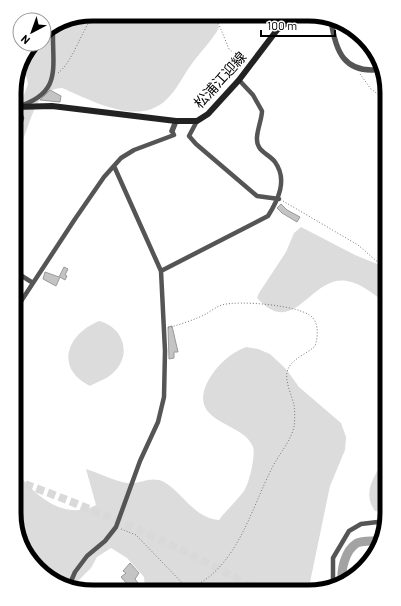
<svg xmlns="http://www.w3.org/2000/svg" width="401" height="606" font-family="Barlow,'Noto Sans JP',sans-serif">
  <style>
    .green { fill: #dcdcdc }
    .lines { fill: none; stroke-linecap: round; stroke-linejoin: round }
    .river { stroke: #a3a3a3; stroke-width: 9 }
    .building { fill: #c4c4c4; stroke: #999 }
    .motorway-tunnel { stroke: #d9d9d9; stroke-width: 8; stroke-dasharray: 8 4; stroke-linecap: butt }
    .path { stroke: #777; stroke-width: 1; stroke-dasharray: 1 2; stroke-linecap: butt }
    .minor { stroke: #555; stroke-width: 4.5 }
    .tertiary { stroke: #555; stroke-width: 5.5 }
    .secondary { stroke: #222; stroke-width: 6 }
    .labels { text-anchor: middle; stroke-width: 4; stroke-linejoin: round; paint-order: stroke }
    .street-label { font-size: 14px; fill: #000; stroke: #fff }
    .rim { fill: none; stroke: #000; stroke-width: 5 }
  </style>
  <rect width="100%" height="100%" fill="#fff"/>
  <path class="green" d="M93 14 217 15 219 28C211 42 200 52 191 65 182 77 177 90 166 100 138 127 91 100 62 88 29 90 32 134 15 153V110L21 103 28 84 22 59 24 54 32 44H44V32Z
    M301 227 355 255 387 268V304C376 296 361 283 347 281 310 275 295 340 257 298L259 293 286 252 294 233Z
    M99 321C124 327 133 356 112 374 106 379 97 382 90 386 54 368 67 334 99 321Z
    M246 347 258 349 270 354 286 369 299 387 341 423 346 437 345 450 330 486 308 592 143 591 145 589 144 577 127 558 111 548 97 557 91 568 72 587 45 576 20 544 14 513V468C33 494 63 522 96 505L86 469C99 473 114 481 127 483 139 485 151 475 164 482 183 493 194 518 219 520L222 516C229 508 237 500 244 491 249 484 256 455 253 447 244 421 186 424 208 381 217 365 229 354 246 347Z
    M387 453V512L375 511C360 490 378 473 387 453Z"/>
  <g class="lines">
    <path class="river" d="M342 583C341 571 344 551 357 543 363 540 371 541 378 541"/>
  </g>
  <path class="building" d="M50 90 61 96 60 102 40 100Z
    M281 204 287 210 300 217 297 222 282 213 277 208Z
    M64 267 68 269 65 275 67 276 65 280 60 277 56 286 43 279 45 272 59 277Z
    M172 326 178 352H174V358L169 359 168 327Z
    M130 563 139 573 135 579 140 586 133 591 121 577 126 573 123 571Z"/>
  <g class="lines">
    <path class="motorway-tunnel" d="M14 480C99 511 182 546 260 592"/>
    <path class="path" d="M215 15 229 49 246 63
      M58 73C73 62 81 31 94 15L111 18 119 14
      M360 74 371 89 379 95 387 129
      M283 201 358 245 387 270
      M168 328C181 324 194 320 206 314 211 311 216 307 222 305 238 300 300 305 312 317 319 324 318 337 315 346 306 355 291 358 287 372 285 382 292 396 294 405 295 412 295 420 294 427 290 443 278 455 271 470 250 512 236 570 188 589
      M121 529 136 535 188 589"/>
    <path class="minor" d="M197 121 189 136 196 144 257 196 279 199
      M15 140 22 118 17 107C63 93 52 68 53 29
      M14 271 33 283
      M161 271 268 216C278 200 288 180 275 162 271 156 262 153 259 147 253 138 262 121 262 111L253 95 239 80
      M14 312 75 219 104 177 121 158 134 150 174 135 172 131
      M69 586 75 572 87 556 105 541 116 527 140 461 158 422 164 397 165 351 161 271 114 166
      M333 587V558L349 531 361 524 386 521"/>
    <path class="tertiary" d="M331 19C335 51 344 75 382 69
      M172 131 176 121"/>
    <path class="secondary" d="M15 107 52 106 176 121H197L208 114 239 80 277 30 289 21 295 19H332"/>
  </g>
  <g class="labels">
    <g class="street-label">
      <text transform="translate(220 80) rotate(-48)" y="5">松浦江迎線</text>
    </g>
  </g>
  <path d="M0 0H401V606H0ZM93 21H308A72 72 0 0 1 380 93V513A72 72 0 0 1 308 585H93A72 72 0 0 1 21 513V93A72 72 0 0 1 93 21Z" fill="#fff" fill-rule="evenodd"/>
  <path class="rim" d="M93 21H308A72 72 0 0 1 380 93V513A72 72 0 0 1 308 585H93A72 72 0 0 1 21 513V93A72 72 0 0 1 93 21Z"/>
  <g transform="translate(32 32) rotate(221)"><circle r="19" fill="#ffffff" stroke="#999999"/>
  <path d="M0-3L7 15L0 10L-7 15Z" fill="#000000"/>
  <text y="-6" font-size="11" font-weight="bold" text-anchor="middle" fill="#000000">N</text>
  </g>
  <path d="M261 30v6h74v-6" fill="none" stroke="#000000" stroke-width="2"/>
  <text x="267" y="30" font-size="12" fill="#000000" stroke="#ffffff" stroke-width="3" paint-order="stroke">100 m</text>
</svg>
